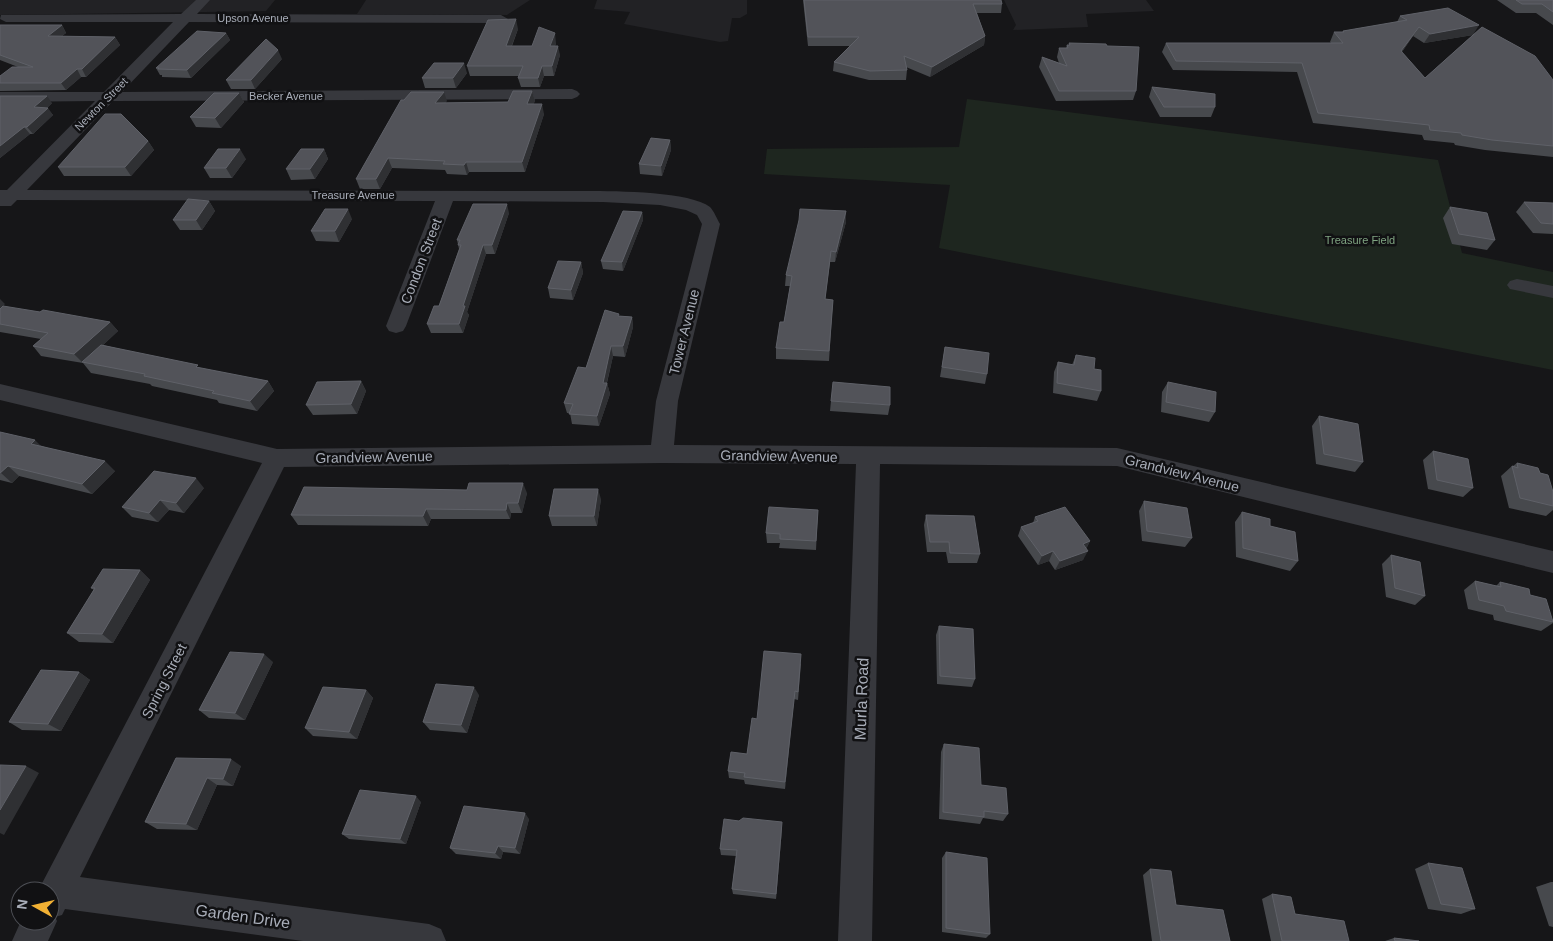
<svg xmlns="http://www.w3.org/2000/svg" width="1553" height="941" font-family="Arial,sans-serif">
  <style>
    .built { fill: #222225 }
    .green { fill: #1e261f }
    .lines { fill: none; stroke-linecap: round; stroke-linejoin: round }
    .minor { fill: #37383d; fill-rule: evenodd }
    .wall { fill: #47494d; fill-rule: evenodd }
    .shaded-wall { fill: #2f3033 }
    .building { fill: #525359; stroke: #5f6168 }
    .labels { text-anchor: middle; stroke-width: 5; stroke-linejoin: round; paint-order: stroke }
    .far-street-label { font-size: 11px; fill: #a8adb8; stroke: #111113 }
    .far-park-label { font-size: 11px; fill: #7fa381; stroke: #111113 }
    .street-label { font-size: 14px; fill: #a8adb8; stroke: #111113 }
    .near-street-label { font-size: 16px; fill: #a8adb8; stroke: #111113 }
  </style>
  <rect width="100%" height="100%" fill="#161618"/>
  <path class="built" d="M0 0H275L266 11 0 15Z
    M366 0H530L507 15 357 14Z
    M597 0H747V14L740 18H732L728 41 720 42 624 24 630 12 594 9Z
    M1004 0H1146L1154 11 1086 14 1088 27 1013 30 1016 25Z"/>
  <path class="green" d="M967 99 1438 160 1462 253 1553 272V370L939 248 950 185 764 174 767 149 959 147Z"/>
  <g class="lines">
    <path class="minor" d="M196 0H210L197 14 501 15 508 19 501 23 189 22 122 92 572 89 577 91 580 94 577 97 572 99 113 101 27 190 574 191C603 191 688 190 710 207 714 211 717 219 720 224L678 401 674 445 1117 448 1553 551V573L1117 466 880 464 872 941H838L856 464 662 463 284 467 80 877 429 924 441 929 446 941H303L65 909 62 915 55 917 57 921 48 941H12L21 921H50V891H38L262 463 0 400V384L277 449 651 445 656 401 702 224 697 215 686 210 660 205 603 202 453 201 406 326 403 331 396 333 389 331 386 326 435 201 17 200 11 206H0V190H7L95 101 0 102V92H104L173 22H6L0 19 1 15 181 14Z
      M1517 279 1553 286V298L1510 289 1507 285 1510 281Z"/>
  </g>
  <path class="wall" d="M803 0H1001L1002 4 1001 13H977L985 36 984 45 930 77 906 67 907 70 906 80H869L833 71 834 62 850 46H808Z
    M1497 0H1553V25L1536 13H1516Z
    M1400 16 1474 34 1553 80V157L1485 150 1455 145 1454 143 1424 140 1422 135 1313 123 1297 72 1173 70 1162 52 1166 43H1331L1330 42 1334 32H1342L1343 31 1397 22ZM1473 35 1425 78 1402 52 1413 36 1424 43Z
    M0 25H62L66 33 62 36 115 37 120 45 86 77H81L66 90 0 91V76L18 67 0 60Z
    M518 29 512 46H532L556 43 555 46 560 55 554 76H544L540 87H521L518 78 519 76H470L467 66Z
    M226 33 230 40 191 78 162 77V75H160L156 68Z
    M1069 43 1107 46 1136 91 1133 100 1056 101 1039 67 1042 57 1059 63 1057 57 1059 48H1066L1067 45H1069Z
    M282 59 255 89H231L226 80Z
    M467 73 456 88H425L422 78Z
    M1152 87 1215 107 1211 117H1160L1149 97Z
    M532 91 535 101 533 104 544 114 525 172H469L467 175 447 174 445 170 392 168 380 189H360L356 179 447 101 445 103 508 102Z
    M239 93 244 102 221 128 196 127 190 117Z
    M0 96 52 103 47 108 53 115 33 134H30L0 158Z
    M670 140 671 150 662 176 640 174 639 164Z
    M148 141 154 150 131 176H64L58 167Z
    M324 149 328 159 315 179 291 180 286 169Z
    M246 159 232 178H210L204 168Z
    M209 201 215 211 202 230H180L173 220Z
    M1524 202 1553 203V234L1533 233 1516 212Z
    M1450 207 1495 240 1487 250 1452 244 1443 218Z
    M846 211V222L835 262H830L825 299 833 300 829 361 776 359V348L784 322 790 286H785L786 275Z
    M642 212 643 220 623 271 603 269 601 261Z
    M509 213 495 254H486L467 312 469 315 463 333H431L427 324 439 306 459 249 457 240Z
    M352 219 339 242 316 241 311 231Z
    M581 262 583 273 573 300 550 298 548 288Z
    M0 309 40 312 110 322 118 331 103 345 200 368 268 381 274 391 257 411 219 403 217 400 152 386 150 384 91 373 83 363 41 356 33 346 41 339 0 332Z
    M619 316 632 317 633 327 625 357 613 356 607 383 610 394 599 426 572 424 570 413H567L564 403Z
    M945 347 987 374 985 384 940 377Z
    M1076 355 1094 369 1101 391 1097 401 1053 393 1054 372 1058 362 1072 365Z
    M361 381 366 391 357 414 313 415 306 405Z
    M1168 382 1215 412 1209 422 1161 412 1162 392Z
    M831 401 890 405 888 415 830 411Z
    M1319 416 1363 462 1355 472 1316 464 1312 426Z
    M0 432 42 446 115 471 92 494 19 476 12 483 0 480Z
    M1433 451 1473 488 1463 497 1428 489 1423 460Z
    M1517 463 1540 473 1553 492V510L1546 516 1509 508 1501 476 1512 466H1513Z
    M204 488 184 513 169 510 158 522 132 517 122 507Z
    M527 493 522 513H511L510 519H431L428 526 298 525 291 515Z
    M601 499 597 526H552L549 516Z
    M1144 501 1192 538 1185 547 1142 541 1139 511Z
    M818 510 816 550 779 548 780 543H767L766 533Z
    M1242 512 1270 526 1298 561 1290 571 1236 557 1235 522Z
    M926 515 980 554 977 563H948L946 552H927L924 525Z
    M1035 517 1090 541 1086 549 1083 560 1055 570 1049 561 1038 565 1018 536 1021 527 1033 523Z
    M1391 555 1425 596 1415 605 1386 597 1382 564Z
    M140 570 150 580 113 643 79 642 67 633 94 590 91 588Z
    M1475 581 1496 586 1500 582 1530 595 1553 623 1541 631 1494 620 1493 615 1468 609 1464 590Z
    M939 626 975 679 972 687 937 684 936 635Z
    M273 662 245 720 209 718 199 710Z
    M801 663 798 700 794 699 785 789 745 784 744 780 729 778 728 771 747 754 757 719Z
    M79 672 90 680 61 731 22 730 9 722Z
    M366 690 373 698 357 739 313 736 305 728Z
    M479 695 467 733 430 730 423 722Z
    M944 744 981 785 1008 814 1003 821 983 818 980 824 939 819 941 752Z
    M176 758 241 766 233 786 217 785 197 830 157 829 145 822Z
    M421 802 406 844 349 839 342 834Z
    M529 819 520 854 503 852 501 859 456 854 450 848Z
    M739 821 782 829 776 899 733 894 732 889 736 856 721 855 720 849Z
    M946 852 990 934 986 938 942 932V858Z
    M1428 863 1475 909 1461 914 1428 909 1415 869Z
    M1150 869 1176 905 1230 941H1152L1143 875Z
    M1551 882H1553V927L1549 926 1536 887Z
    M1272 894 1295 914 1349 941H1271L1262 899Z
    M1394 938 1419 941H1385Z"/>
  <path class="shaded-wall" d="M516 19 518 29 508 55 506 46Z
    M62 25 66 33 52 43 48 36Z
    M1479 25 1473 35 1424 43 1430 34Z
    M1419 27 1413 36 1395 61 1401 51Z
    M226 33 230 40 191 78 187 70Z
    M555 33 556 43 552 55 550 46Z
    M985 36 984 45 930 77 932 67Z
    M115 37 120 45 86 77 82 69Z
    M558 46 560 55 554 76 552 66Z
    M278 50 282 59 255 89 251 80Z
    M464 63 467 73 456 88 453 78Z
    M542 66 544 76 540 87 538 78Z
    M77 69 81 77 66 90 61 83Z
    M532 91 535 101 530 114 527 104Z
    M444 92 447 101 438 113 435 103Z
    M239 93 244 102 221 128 215 118Z
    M47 96 52 103 39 115 34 107Z
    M542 104 544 114 525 172 522 162Z
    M48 108 53 115 33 134 27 127Z
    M24 127 30 134 0 158V146Z
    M670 140 671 150 662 176 661 166Z
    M148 141 154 150 131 176 125 167Z
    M240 149 246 159 232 178 226 168Z
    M324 149 328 159 315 179 310 169Z
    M388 158 392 168 380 189 376 179Z
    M466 162 469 172 467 175 464 165Z
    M209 201 215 211 202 230 196 220Z
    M507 204 509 213 495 254 492 245Z
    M348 209 352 219 339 242 335 231Z
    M846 211V222L835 262 836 252Z
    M642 212 643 220 623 271 622 262Z
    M483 245 486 254 467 312 469 315 463 333 459 324 463 306Z
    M831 251 830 262 824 310 825 299Z
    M581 262 583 273 573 300 571 290Z
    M0 299 5 304 0 309Z
    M632 317 633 327 625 357 623 346Z
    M110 322 118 331 84 363 82 362 83 363 74 354Z
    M611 346 613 356 606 386 607 383 610 394 599 426 597 416 603 383Z
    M268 381 274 391 257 411 250 401Z
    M361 381 366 391 357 414 351 404Z
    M35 440 45 450 31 444Z
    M105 461 115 471 92 494 82 484Z
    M8 466 19 476 12 483 1 473Z
    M196 478 204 488 184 513 176 503Z
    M523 483 527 493 522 513 518 503Z
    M598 489 601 499 597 526 594 516Z
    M160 500 169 510 158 522 149 513Z
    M507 503 511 513 510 519 506 510Z
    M426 509 431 519 428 526 423 516Z
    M1090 541 1085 551 1083 544Z
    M1053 551 1049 561 1038 565 1042 556Z
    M1088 551 1083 560 1055 570 1060 561Z
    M140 570 150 580 113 643 102 634Z
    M264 654 273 662 245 720 235 713Z
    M79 672 90 680 61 731 48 724Z
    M474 687 479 695 467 733 461 725Z
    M366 690 373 698 357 739 349 732Z
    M795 691 794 699 785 789V782Z
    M231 759 241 766 233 786 223 779Z
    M26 766 39 773 4 835 0 833V810Z
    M207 778 217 785 197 830 186 824Z
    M416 796 421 802 406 844 400 839Z
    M525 813 529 819 520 854 515 848Z
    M782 822V829L776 899V894Z
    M498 846 503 852 501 859 495 853Z"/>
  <path class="building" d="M804 0H1001L1002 4H973L985 36 932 67 904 56 907 70 870 71 834 62 859 37H808Z
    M1516 0H1553V12L1542 4H1522Z
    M1448 8 1479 25 1430 34 1419 27 1401 51 1425 78 1482 27 1535 56 1553 80V146L1492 140 1462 135 1461 133 1430 130 1429 125 1318 113 1302 63 1176 61 1166 43H1343L1334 32H1344L1343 31 1407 20 1400 16Z
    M516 19 506 46H532L539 27 555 33 550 46H558L552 66H542L538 78H518L523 66H467L488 20Z
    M0 25H62L48 36 115 37 82 69H77L61 83H0V76L12 67H33L0 55Z
    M197 31 226 33 187 70 158 69 159 68H156Z
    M266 39 278 50 251 80H226Z
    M1069 43 1106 44 1107 46 1139 47 1136 91H1059L1042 57 1067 66 1059 48H1068L1067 45H1070Z
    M434 63H464L453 78H422Z
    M1152 87 1215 94V107H1164Z
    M513 91H532L527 104H542L522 162H466L464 165 443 164 445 161 388 158 376 179H356L401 100H404L411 92H444L435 103 508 102Z
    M214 93H239L215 118 190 117Z
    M0 96H47L34 107 48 108 27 127H24L0 146Z
    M105 114H121L148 141 125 167H58Z
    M651 138 670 140 661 166 639 164Z
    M218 149H240L226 168H204Z
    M301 149H324L310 169H286Z
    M188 199 209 201 196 220H173Z
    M1524 202 1553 203V224L1541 223Z
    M473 204H507L492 245H483L463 306H465L459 324H427L434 306H439L461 245H458L460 240H457Z
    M1450 207 1487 213 1495 240 1459 234Z
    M325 209H348L335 231H311Z
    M800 209 846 211 836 252 831 251 825 299 833 300 829 351 776 348 780 322H784L792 276 786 275 799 220Z
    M623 211 642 212 622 262 601 261Z
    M558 261 581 262 571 290 548 288Z
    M3 306 40 312 43 310 110 322 74 354 33 346 48 333 0 324V309Z
    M605 310 619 314 618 316 632 317 623 346H611L603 383H607L597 416 569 414 573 404 564 403 578 367 586 368Z
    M101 345 198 365 196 367 268 381 250 401 212 393 214 391 144 376 145 374 82 362Z
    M945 347 989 353 987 374 942 367Z
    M1076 355 1095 358 1094 369 1101 370V391L1057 383 1058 362 1074 365Z
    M361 381 351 404 306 405 317 382Z
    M833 382 890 387V405L831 401Z
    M1168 382 1216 392 1215 412 1166 402Z
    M1319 416 1358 424 1363 462 1324 454Z
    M0 432 35 440 31 444 105 461 82 484 8 466 0 473Z
    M1433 451 1468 459 1473 488 1437 480Z
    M1517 463 1538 468 1540 473 1548 475 1553 492V506L1520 498 1512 466 1518 468Z
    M154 471 196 478 176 503 160 500 149 513 122 507Z
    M469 483H523L518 503H507L506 510 426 509 423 516 291 515 304 487 467 490Z
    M554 489H598L594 516H549Z
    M1144 501 1187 508 1192 538 1147 531Z
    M769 507 818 510 816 541 780 539V534L766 533Z
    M1065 507 1090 541 1083 544 1088 551 1060 561 1053 551 1042 556 1021 527 1038 521 1035 517Z
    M1242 512 1270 519V526L1295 532 1298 561 1243 548Z
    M926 515 974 516 980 554 950 553 949 542H930Z
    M1391 555 1420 562 1425 596 1395 588Z
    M103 569 140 570 102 634 67 633 95 588H91Z
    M1475 581 1501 587 1500 582 1529 589 1530 595 1546 599 1553 622 1506 611 1504 606 1479 600Z
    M939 626 973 629 975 679 940 676Z
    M764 651 801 654 798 692 795 691 785 782 744 777 745 773 728 771 731 752 747 754 752 718 757 719Z
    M230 652 264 654 235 713 199 710Z
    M41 670 79 672 48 724 9 722Z
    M436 684 474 687 461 725 423 722Z
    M323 687 366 690 349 732 305 728Z
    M944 744 979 748 981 785 1006 788 1008 814 984 811V817L943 812Z
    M176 758 231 759 223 779 207 778 186 824 145 822Z
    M0 765 26 766 0 810Z
    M360 790 416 796 400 839 342 834Z
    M464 806 525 813 515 848 498 846 495 853 450 848Z
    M743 818 782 822 776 894 732 889 737 850 720 849 724 819 739 821Z
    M946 852 987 858 990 934 946 928Z
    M1428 863 1462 868 1475 909 1441 904Z
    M1150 869 1171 871 1176 905 1223 910 1230 941H1161Z
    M1272 894 1291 897 1295 914 1344 921 1349 941H1282Z
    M1394 938 1419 941H1395Z"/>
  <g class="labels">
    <g class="far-street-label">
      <text x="253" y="22">Upson Avenue</text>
      <text x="286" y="100">Becker Avenue</text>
      <text transform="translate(101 104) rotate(-45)" y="4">Newton Street</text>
      <text x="353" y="199">Treasure Avenue</text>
    </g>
    <g class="far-park-label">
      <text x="1360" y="244">Treasure Field</text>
    </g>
    <g class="street-label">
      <text transform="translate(421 261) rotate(-69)" y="5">Condon Street</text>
      <text transform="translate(684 332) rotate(-76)" y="5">Tower Avenue</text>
      <text transform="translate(779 456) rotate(1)" y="5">Grandview Avenue</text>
      <text transform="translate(374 457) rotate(-1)" y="5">Grandview Avenue</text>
      <text transform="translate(1182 473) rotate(14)" y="5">Grandview Avenue</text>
      <text transform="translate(164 681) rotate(-63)" y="5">Spring Street</text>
    </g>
    <g class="near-street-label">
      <text transform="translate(861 699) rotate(-88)" y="6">Murla Road</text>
      <text transform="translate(243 916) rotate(8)" y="6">Garden Drive</text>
    </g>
  </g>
  <g transform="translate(35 906) rotate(278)"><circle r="24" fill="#111113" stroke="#4d4f55"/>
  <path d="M0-4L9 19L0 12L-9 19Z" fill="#f2b134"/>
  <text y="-8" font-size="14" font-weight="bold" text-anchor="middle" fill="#a8adb8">N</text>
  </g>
</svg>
